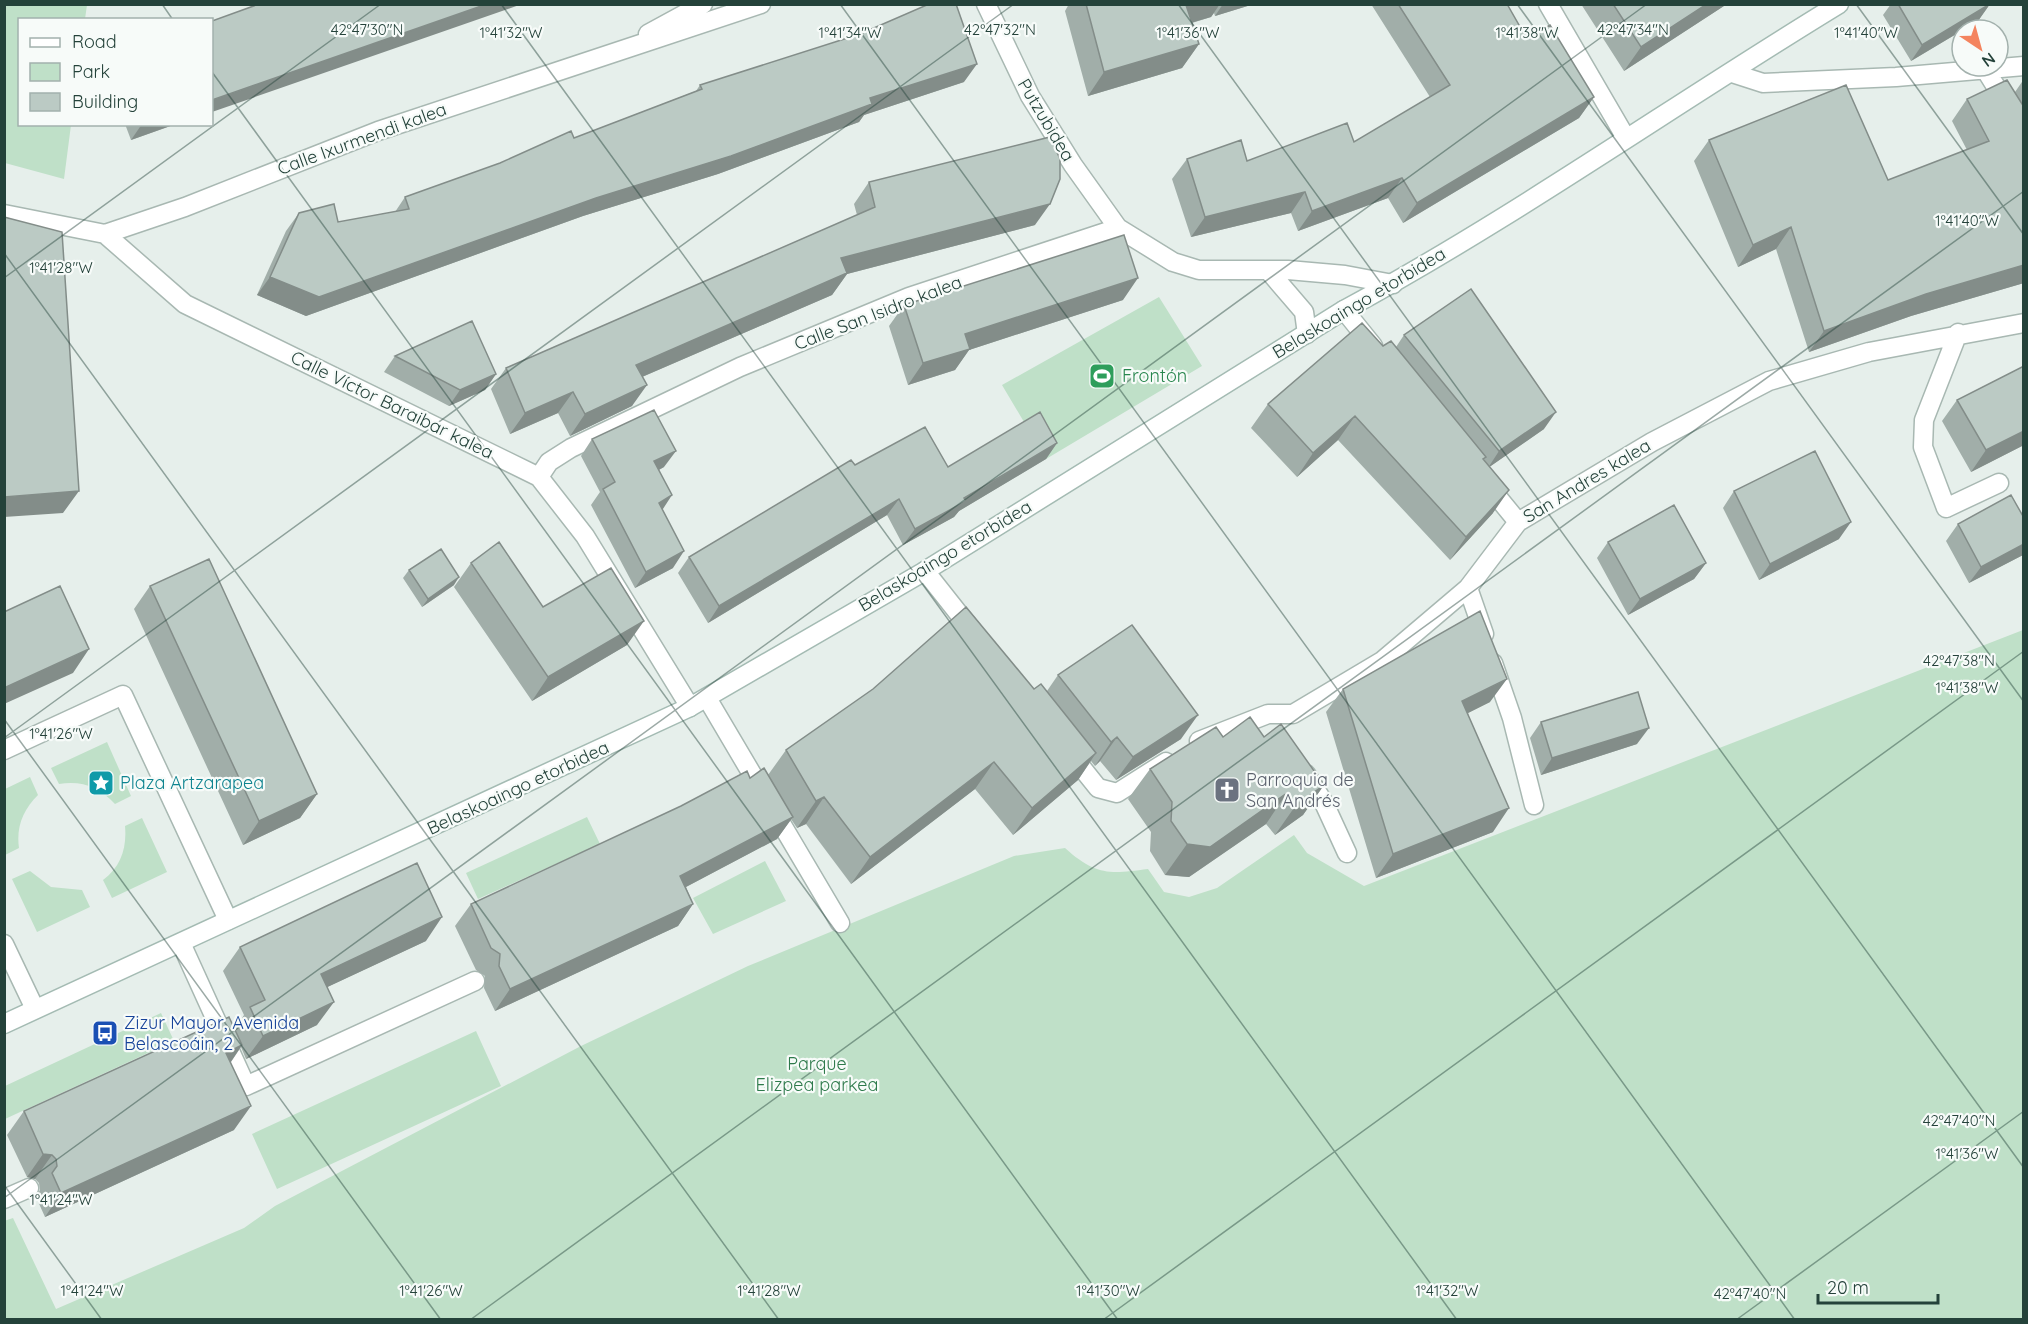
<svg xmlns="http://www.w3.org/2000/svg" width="2028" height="1324" font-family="Quicksand,sans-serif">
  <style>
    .green { fill: #bfe0c8 }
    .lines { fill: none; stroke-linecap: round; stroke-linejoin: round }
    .street-casing { stroke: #a8b8b2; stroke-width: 21 }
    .secondary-casing { stroke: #a4bbb3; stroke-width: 21 }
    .street { stroke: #fff; stroke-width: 18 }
    .secondary { stroke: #fff; stroke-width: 18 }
    .wall { fill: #a1aea9 }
    .shaded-wall { fill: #838d89 }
    .building { fill: #bbcac4; stroke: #838d89; stroke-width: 1.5 }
    .ticks { fill: none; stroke: #24423a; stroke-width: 1.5; stroke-opacity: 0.45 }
    .labels { text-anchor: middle; stroke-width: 4.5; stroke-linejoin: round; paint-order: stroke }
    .street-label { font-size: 18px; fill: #24423a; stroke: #f7fbf9 }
    .leisure-label { font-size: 18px; fill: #27864d; stroke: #f7fbf9; text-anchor: start }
    .worship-label { font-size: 18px; fill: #5b616d; stroke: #f7fbf9; text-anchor: start }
    .culture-label { font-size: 18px; fill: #0d838f; stroke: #f7fbf9; text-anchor: start }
    .transit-label { font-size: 18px; fill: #164399; stroke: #f7fbf9; text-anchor: start }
    .park-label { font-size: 18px; fill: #2d7a4b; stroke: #f7fbf9 }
    .ticks-label { font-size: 15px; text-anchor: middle; fill: #24423a; stroke: #f7fbf9; stroke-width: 4.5; stroke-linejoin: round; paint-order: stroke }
  </style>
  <rect width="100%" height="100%" fill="#e6efeb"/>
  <path class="green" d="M4 5H87L85 19 20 20V124L71 125 64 179 5 163Z
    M1159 297 1202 366 1046 459 1002 385Z
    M2023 630V1319L5 1320 4 1221 13 1218 56 1309 244 1228 275 1206 581 1046 748 966 1014 856 1065 848C1096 876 1110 874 1148 869L1164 892 1189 897 1217 888 1294 835 1307 853 1364 886Z
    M107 742 131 796 115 804C100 787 81 780 59 784L51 768Z
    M30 777 38 795C23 810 16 827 19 848L5 855V789Z
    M587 817 600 844 478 899 466 873Z
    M142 818 167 872 112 898 103 880C121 867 127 848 125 826Z
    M765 861 786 901 713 934 693 898Z
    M30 871 51 887 82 890 90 907 37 932 12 879Z
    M161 1013 174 1041 5 1119V1086Z
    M476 1031 501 1086 277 1189 252 1134Z"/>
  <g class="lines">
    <g class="street-casing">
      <path id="street" d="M986 4 1030 96 1073 165 1118 228 1173 262 1199 270H1288L1345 275 1393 284
        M1548 4 1626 138
        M648 34 703 4
        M1985 69 2024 132
        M1732 73 1763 83 1896 77 2024 66
        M4 214 105 234 185 304 539 477 585 536 690 707
        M105 234 185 207 378 131 761 4
        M1268 270 1304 312 1307 334
        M1344 310 1373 346
        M1958 333 1924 420 1923 447 1946 508 1999 483
        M539 477 549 462 571 448 740 367 909 297 1118 228
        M1486 483 1518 522
        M925 571 974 633
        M1468 588 1484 634
        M1493 663 1512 718 1534 805
        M707 698 840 923
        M1199 741 1268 714H1293L1382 661 1468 588 1518 522 1652 442 1769 381 1869 352 2024 323
        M4 750 123 695 228 920
        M1070 753 1098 788 1117 793 1166 762
        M1306 774 1324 803 1347 853
        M181 943 246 1086 475 981
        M4 944 35 1009
        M4 1199 29 1188"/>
    </g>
    <g class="secondary-casing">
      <path id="secondary" d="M4 1024 690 707 925 571 1344 310C1514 218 1673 105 1839 4"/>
    </g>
    <use href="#street" class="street"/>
    <use href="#secondary" class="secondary"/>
  </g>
  <path class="wall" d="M1069 4H1254L1215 16 1214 13 1211 17 1192 23 1199 44 1182 68 1088 96 1065 11Z
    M1371 4H1507L1527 39 1594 97 1579 118 1403 223 1388 198 1298 231 1291 213 1191 237 1172 179 1187 159 1247 161 1354 142 1430 97Z
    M1581 4H1727L1624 71Z
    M1891 4H1990L1978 21 1911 61 1883 15Z
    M2024 79V283L1911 316 1809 352 1776 249 1738 267 1694 161 1709 140 1888 180 1967 150 1952 121 1967 99 2015 92Z
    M964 82 864 115 859 122 718 174 583 216 306 316 257 295 286 231 299 213 338 222 395 212 405 197 574 138 696 91 700 85Z
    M125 124H176L131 140Z
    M869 182 1035 225 847 274 832 295 642 377 632 406 570 436 558 413 510 434 491 389 506 368 857 215 854 204Z
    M1123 300 969 350 955 370 908 385 889 326 904 305Z
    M1404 335 1544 429 1489 467 1493 513 1450 560 1338 440 1297 477 1251 428 1268 404 1383 346 1396 347Z
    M395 356 496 374 485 390 449 406 384 372Z
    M2024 366V445L1971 472 1942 421 1957 400Z
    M592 439 664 467 659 470 662 510 673 568 635 588 591 505 600 492 581 456Z
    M1057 443 1046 459 959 511 954 517 903 545 887 515 708 623 678 573 689 557 855 465 948 467Z
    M1734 491 1839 539 1759 580 1723 508Z
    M2024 518 2023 555 1969 583 1946 541 1958 524Z
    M1608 542 1706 563 1694 579 1628 615 1597 558Z
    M471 563 543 607 627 645 532 701 454 587Z
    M409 570 454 585 422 607 403 578Z
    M150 586 317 794 300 818 243 845 134 609Z
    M1058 675 1181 739 1116 780 1100 761 1095 766 1091 761 1078 780 1013 835 975 789 851 884 806 824 797 828 791 819 777 839 686 887 693 904 678 926 495 1011 484 988 485 976 476 970 455 926 471 904 750 778 768 775 786 750 1034 689 1047 691Z
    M1343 689 1490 702 1468 713 1493 832 1376 878 1326 712Z
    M1541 722 1637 744 1541 775 1530 738Z
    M1223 737H1264L1324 785 1303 815 1275 835 1266 824 1189 877 1165 875 1150 851 1151 832 1128 799 1150 769Z
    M426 941 327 987 317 1025 246 1059 241 1047 231 1062 234 1130 45 1217 36 1197 40 1190 39 1183 35 1179 27 1177 7 1135 24 1111 235 1029 244 1015 223 971 240 947Z"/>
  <path class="shaded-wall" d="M487 4H522L212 112V100Z
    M1190 4H1220L1211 17 1170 29 1186 5Z
    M1223 4H1254L1215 16Z
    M1707 4H1727L1624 71 1641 47Z
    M1990 4 1978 21 1911 61 1922 45Z
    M1199 44 1182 68 1088 96 1104 72Z
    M977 64 964 82 864 115 859 122 718 174 583 216 306 316 257 295 270 277 870 98Z
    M1594 97 1579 118 1403 223 1417 203Z
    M142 124H176L131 140Z
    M1402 178 1388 198 1298 231 1312 211Z
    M1305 192 1291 213 1191 237 1205 217Z
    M1050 204 1035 225 847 274 832 295 621 386 636 365 841 258Z
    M1791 227 1776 249 1738 267 1753 245Z
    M2024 265V283L1911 316 1809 352 1824 331 1926 294Z
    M1138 278 1123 300 969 350 955 370 908 385 923 363 965 334Z
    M496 374 485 390 449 406 460 390Z
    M647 385 632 406 570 436 585 414Z
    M573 392 558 413 510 434 525 413Z
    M1556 412 1544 429 1488 468 1499 451Z
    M1355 416 1338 440 1297 477 1313 453Z
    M2024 431V445L1971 472 1986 450Z
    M1057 443 1046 459 959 511 954 517 903 545 915 529Z
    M676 451 664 467 643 478 654 461Z
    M1509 490 1493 513 1450 560 1466 537Z
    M79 491 63 513 4 517V497Z
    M672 495 661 512 659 503Z
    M899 499 887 515 708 623 719 606Z
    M1851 522 1839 539 1759 580 1770 564Z
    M2024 544 2023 555 1969 583 1981 567Z
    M684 551 673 568 635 588 646 572Z
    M1706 563 1694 579 1628 615 1640 599Z
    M459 577 454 585 422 607 428 599Z
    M644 621 627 645 532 701 548 677Z
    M89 649 73 673 4 704V688Z
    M1507 679 1490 702 1446 724 1462 701Z
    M1198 715 1181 739 1116 780 1133 757Z
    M1649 728 1637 744 1541 775 1552 758Z
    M1117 737 1100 761 1095 766 1111 742Z
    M1096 753 1078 780 1013 835 1032 808Z
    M994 762 975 789 851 884 870 857Z
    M1324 785 1303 815 1275 835 1296 805Z
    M1287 793 1266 824 1189 877 1165 875 1187 844Z
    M317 794 300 818 243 845 259 821Z
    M824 797 806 824 797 828 816 801Z
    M1509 808 1493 832 1376 878 1393 854Z
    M793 817 777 839 665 898 680 876Z
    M693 904 678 926 495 1011 510 989Z
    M442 917 426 941 304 998 321 974Z
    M334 1002 317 1025 246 1059 263 1036Z
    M242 1045 226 1069V1053Z
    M251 1106 234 1130 45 1217 61 1193Z
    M43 1154 52 1155 35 1179 27 1177Z"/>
  <path class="building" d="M259 4H487L212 100V21Z
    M929 4H956L977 64 870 98 872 104 731 156 596 198 319 297 270 277 299 213 334 204 338 222 409 209 405 197 500 163 571 131 574 138 702 89 700 85 860 34Z
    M1086 4H1190L1186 5 1199 44 1104 72Z
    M1398 4H1507L1527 39 1550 25 1594 97 1417 203 1402 178 1312 211 1305 192 1205 217 1187 159 1241 140 1247 161 1347 123 1354 142 1450 85Z
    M1613 4H1707L1641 47Z
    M1898 4H1990L1922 45Z
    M2007 80 2024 107V265L1926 294 1824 331 1791 227 1753 245 1709 140 1846 85 1888 180 1989 141 1967 99Z
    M1050 137 1060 159V179L1050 204 841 258 847 273 636 365 647 385 585 414 573 392 525 413 506 368 875 207 869 182Z
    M4 217 62 232 79 491 4 497Z
    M1124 235 1138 278 965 334 970 349 923 363 904 305Z
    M1471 289 1556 412 1499 451 1404 335Z
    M472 321 496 374 460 390 395 356Z
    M1362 323 1383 346 1391 341 1486 457 1483 459 1509 490 1466 537 1355 416 1313 453 1268 404Z
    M2024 366V431L1986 450 1957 400Z
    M654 410 676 451 654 461 672 495 659 503 684 551 646 572 603 489 615 482 592 439Z
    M1040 412 1057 443 964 498 966 501 915 529 899 499 719 606 689 557 851 460 855 465 925 427 948 467Z
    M1815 451 1851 522 1770 564 1734 491Z
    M2011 495 2024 518V544L1981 567 1958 524Z
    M1674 505 1706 563 1640 599 1608 542Z
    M499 542 543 607 611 568 644 621 548 677 471 563Z
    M441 549 459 577 428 599 409 570Z
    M209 559 317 794 259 821 150 586Z
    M60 586 89 649 4 688V612Z
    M966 607 1034 689 1041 684 1096 753 1032 808 994 762 870 857 824 797 816 801 786 750 873 689Z
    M1480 611 1507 679 1462 701 1509 808 1393 854 1343 689Z
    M1132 625 1198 715 1133 757 1117 737 1111 742 1058 675Z
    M1638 692 1649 728 1552 758 1541 722Z
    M1250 717 1264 737 1281 724 1324 785 1296 805 1287 793 1210 847 1187 844 1171 821 1172 802 1150 769 1216 727 1223 737Z
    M764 768 793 817 680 876 693 904 510 989 499 966 500 954 491 948 471 904 681 806 747 771 750 778Z
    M417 863 442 917 321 974 334 1002 263 1036 250 1007 265 1000 240 947Z
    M229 1017 242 1045 226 1053 251 1106 61 1193 52 1173 57 1166 56 1159 52 1155 43 1154 24 1111Z"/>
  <path class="ticks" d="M162 4 173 20M501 4 1457 1320M840 4 1795 1320M1178 4 2024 1168M1517 4 2024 702M1856 4 2024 235M212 72 1118 1320M4 253 779 1320M4 278 381 4M4 719 441 1320M4 738 1014 4M4 1185 102 1320M4 1198 1647 4M470 1320 2024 191M1103 1320 2024 651M1736 1320 2024 1111"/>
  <defs>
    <g id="stadium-square" transform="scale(1.35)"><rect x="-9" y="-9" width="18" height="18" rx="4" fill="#2e9e5b" stroke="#f7fbf9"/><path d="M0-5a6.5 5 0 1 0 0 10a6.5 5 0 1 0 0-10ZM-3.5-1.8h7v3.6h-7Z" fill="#fff"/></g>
    <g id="sight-square" transform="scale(1.35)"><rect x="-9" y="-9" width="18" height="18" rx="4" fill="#0f9aa8" stroke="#f7fbf9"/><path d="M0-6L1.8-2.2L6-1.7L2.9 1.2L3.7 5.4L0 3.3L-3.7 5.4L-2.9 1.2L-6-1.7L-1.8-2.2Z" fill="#fff"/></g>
    <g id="church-square" transform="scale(1.35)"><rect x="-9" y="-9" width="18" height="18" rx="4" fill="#6b7280" stroke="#f7fbf9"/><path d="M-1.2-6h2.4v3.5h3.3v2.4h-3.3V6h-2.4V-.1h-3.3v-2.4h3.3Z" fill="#fff"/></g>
    <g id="bus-square" transform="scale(1.35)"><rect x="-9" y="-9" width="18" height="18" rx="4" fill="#1a4fb4" stroke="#f7fbf9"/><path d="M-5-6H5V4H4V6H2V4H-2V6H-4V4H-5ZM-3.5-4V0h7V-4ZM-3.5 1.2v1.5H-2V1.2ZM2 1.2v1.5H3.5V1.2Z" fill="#fff"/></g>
  </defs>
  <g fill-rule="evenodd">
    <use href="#stadium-square" x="1102" y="376"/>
    <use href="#sight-square" x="101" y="783"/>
    <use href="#church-square" x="1227" y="790"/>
    <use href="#bus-square" x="105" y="1033"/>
  </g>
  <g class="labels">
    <g class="street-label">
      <text transform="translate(1046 120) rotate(59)" y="6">Putzubidea</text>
      <text transform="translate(362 139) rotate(-20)" y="6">Calle Ixurmendi kalea</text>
      <text transform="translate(1359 303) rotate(-31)" y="6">Belaskoaingo etorbidea</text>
      <text transform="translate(878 313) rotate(-21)" y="6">Calle San Isidro kalea</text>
      <text transform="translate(392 405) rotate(26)" y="6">Calle Víctor Baraibar kalea</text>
      <text transform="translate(1587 481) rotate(-31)" y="6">San Andres kalea</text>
      <text transform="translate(945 556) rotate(-31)" y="6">Belaskoaingo etorbidea</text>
      <text transform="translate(518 788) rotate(-25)" y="6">Belaskoaingo etorbidea</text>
    </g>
    <g class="leisure-label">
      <text x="1122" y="382">Frontón</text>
    </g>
    <g class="worship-label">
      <text x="1246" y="786">Parroquia de<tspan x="1246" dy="21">San Andrés</tspan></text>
    </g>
    <g class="culture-label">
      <text x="120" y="789">Plaza Artzarapea</text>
    </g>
    <g class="transit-label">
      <text x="124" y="1029">Zizur Mayor, Avenida<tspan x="124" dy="21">Belascoáin, 2</tspan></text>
    </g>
    <g class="park-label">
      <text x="817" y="1070">Parque<tspan x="817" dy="21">Elizpea parkea</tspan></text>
    </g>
  </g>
  <g class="ticks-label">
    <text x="367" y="35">42°47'30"N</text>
    <text x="1000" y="35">42°47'32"N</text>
    <text x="1633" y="35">42°47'34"N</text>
    <text x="511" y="38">1°41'32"W</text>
    <text x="850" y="38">1°41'34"W</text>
    <text x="1188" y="38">1°41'36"W</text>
    <text x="1527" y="38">1°41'38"W</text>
    <text x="1866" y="38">1°41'40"W</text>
    <text x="1967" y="226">1°41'40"W</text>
    <text x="61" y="273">1°41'28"W</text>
    <text x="1959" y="666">42°47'38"N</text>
    <text x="1967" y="693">1°41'38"W</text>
    <text x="61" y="739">1°41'26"W</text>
    <text x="1959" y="1126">42°47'40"N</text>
    <text x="1967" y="1159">1°41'36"W</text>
    <text x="61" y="1205">1°41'24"W</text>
    <text x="92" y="1296">1°41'24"W</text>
    <text x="431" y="1296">1°41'26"W</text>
    <text x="769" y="1296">1°41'28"W</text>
    <text x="1108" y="1296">1°41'30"W</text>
    <text x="1447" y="1296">1°41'32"W</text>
    <text x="1750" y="1299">42°47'40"N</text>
  </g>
  <rect width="2028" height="1324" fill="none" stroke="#24423a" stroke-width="12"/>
  <rect x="18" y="18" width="195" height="108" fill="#f7fbf9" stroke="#a3b1ad" stroke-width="1.5"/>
  <rect x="30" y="38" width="30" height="9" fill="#ffffff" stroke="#a3b1ad" stroke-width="1.5"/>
  <text x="72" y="48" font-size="18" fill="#24423a">Road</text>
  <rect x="30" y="63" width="30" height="18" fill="#bfe0c8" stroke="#a3b1ad" stroke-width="1.5"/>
  <text x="72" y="78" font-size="18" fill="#24423a">Park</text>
  <rect x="30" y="93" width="30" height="18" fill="#bbcac4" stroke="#a3b1ad" stroke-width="1.5"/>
  <text x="72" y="108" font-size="18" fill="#24423a">Building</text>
  <g transform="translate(1980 48) rotate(144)"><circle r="28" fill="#f7fbf9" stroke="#a3b1ad" stroke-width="1.5"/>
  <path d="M0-4.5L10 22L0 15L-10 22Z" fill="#f4845f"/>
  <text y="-9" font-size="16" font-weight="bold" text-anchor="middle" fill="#24423a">N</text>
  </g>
  <path d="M1818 1294v9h120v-9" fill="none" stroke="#24423a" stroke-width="3"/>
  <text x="1827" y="1294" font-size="18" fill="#24423a" stroke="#f7fbf9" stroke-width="4.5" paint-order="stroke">20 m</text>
</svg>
